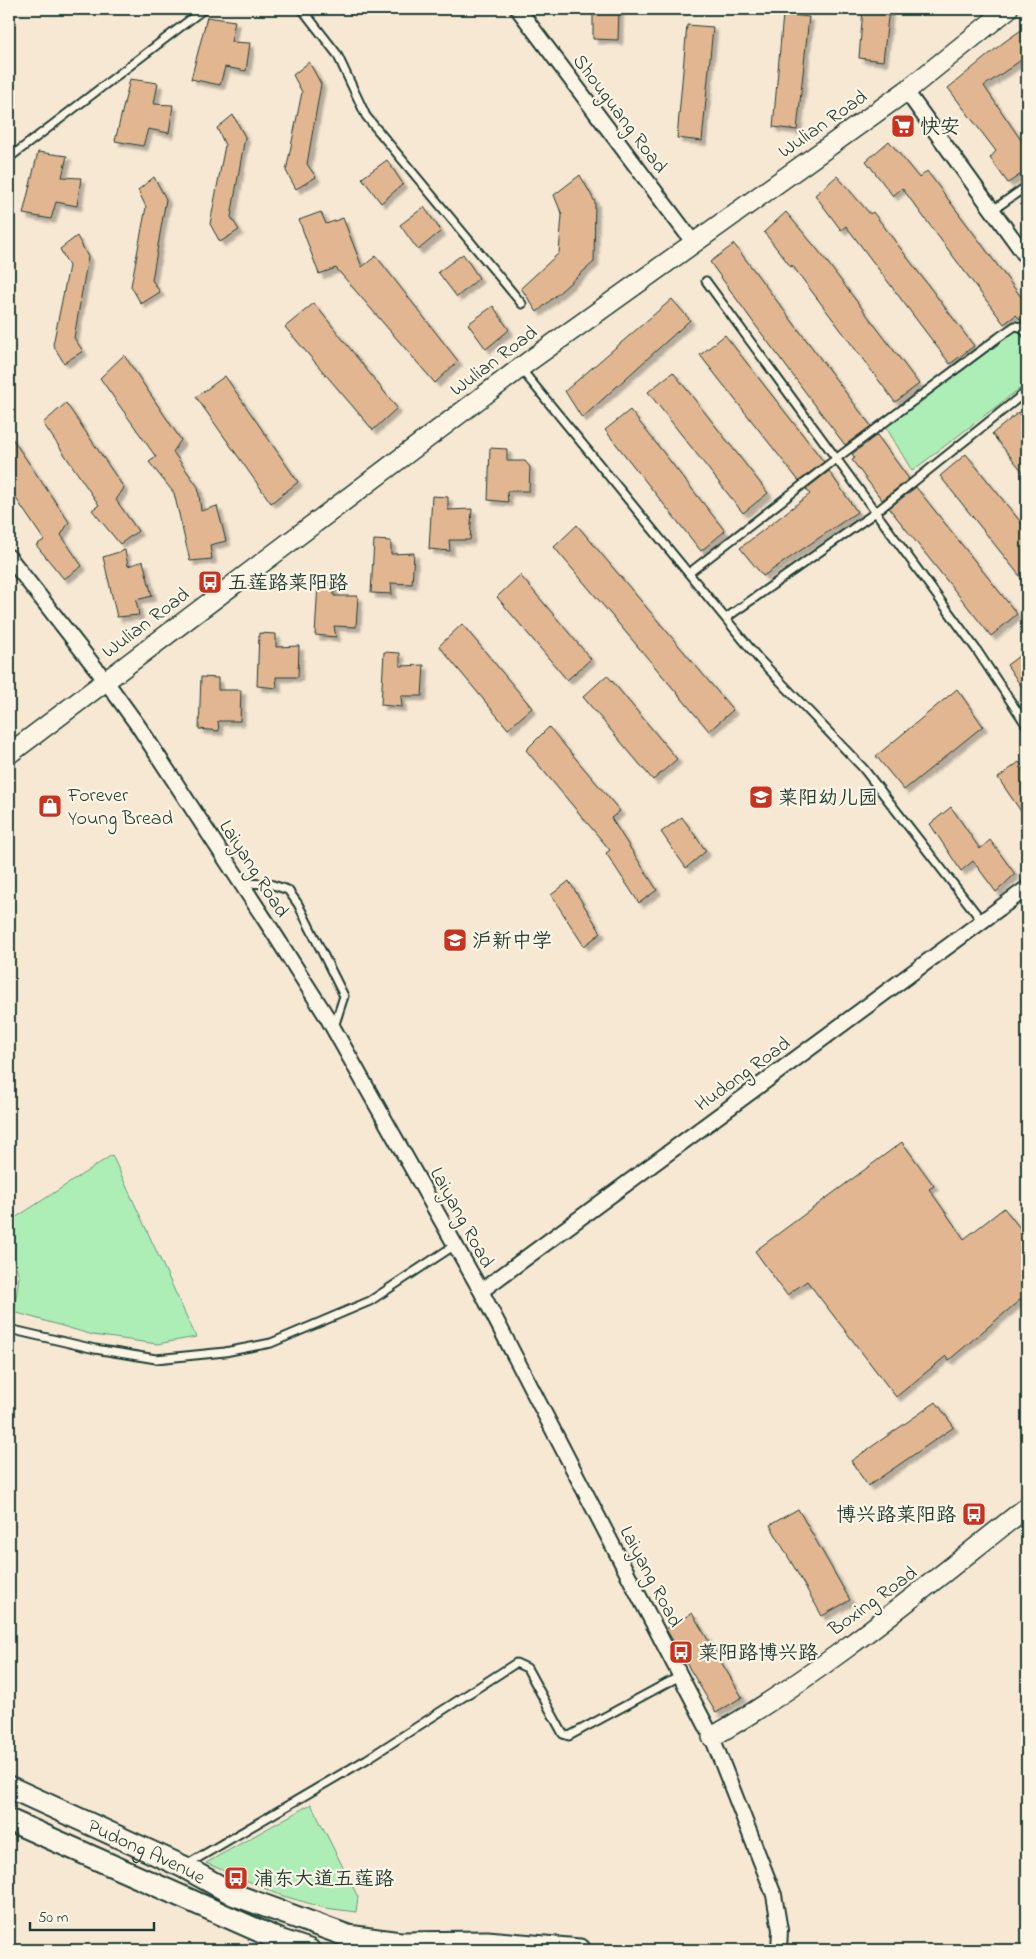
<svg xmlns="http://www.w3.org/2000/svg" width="1036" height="1959" font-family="'Indie Flower','LXGW WenKai TC',sans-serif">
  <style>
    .green { fill: #adeeb7; stroke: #669676 }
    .building { fill: #e1b691; stroke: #1f3d34; filter: url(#shadow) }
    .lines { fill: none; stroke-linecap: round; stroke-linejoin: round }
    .lane-casing { stroke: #1f3d34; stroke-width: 11 }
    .street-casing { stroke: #1f3d34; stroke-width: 18 }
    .secondary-casing { stroke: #1f3d34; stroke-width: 22 }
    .primary-casing { stroke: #1f3d34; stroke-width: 25 }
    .lane { stroke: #fcf5e5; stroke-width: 7 }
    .street { stroke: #fcf5e5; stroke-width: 14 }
    .secondary { stroke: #fcf5e5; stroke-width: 19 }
    .primary { stroke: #fcf5e5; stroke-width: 21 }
    .labels { text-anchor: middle; stroke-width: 4.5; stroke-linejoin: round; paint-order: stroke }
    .street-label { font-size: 20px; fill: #1f3d34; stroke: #fcf5e5 }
    .poi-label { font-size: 20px; fill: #1f3d34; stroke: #fcf5e5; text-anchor: start }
  </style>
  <defs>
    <filter id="shadow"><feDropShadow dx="4.5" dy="4.5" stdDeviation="1" flood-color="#0004"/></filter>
  </defs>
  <rect width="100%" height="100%" fill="#f7e8d4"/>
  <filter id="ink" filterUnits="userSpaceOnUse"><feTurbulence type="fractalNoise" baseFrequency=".02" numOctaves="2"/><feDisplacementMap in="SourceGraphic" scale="10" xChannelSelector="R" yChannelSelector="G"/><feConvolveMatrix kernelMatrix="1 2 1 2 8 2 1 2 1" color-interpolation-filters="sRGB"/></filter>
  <g filter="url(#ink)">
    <path class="green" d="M1018 329 1027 341V383L912 471 886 427Z
      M112 1155 196 1337 157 1344 93 1335 14 1312 19 1276 9 1243V1222Z
      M311 1804 358 1897 356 1912 325 1908 280 1895 206 1863Z"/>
    <path class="building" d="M593 9H619L618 40 593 39Z
      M863 9H889L883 61 859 58Z
      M783 14 809 17 797 130 773 127Z
      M207 17 235 21 231 42 250 43 246 71 225 67 220 85 191 79Z
      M687 25 713 27 702 141 677 138Z
      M1027 26V56L984 86 1027 149V170L1008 183 990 158 996 151 948 88 1004 42Z
      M309 62 321 84 307 164 316 177 296 189 286 171 302 92 293 75Z
      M130 79 158 83 154 104 173 105 169 133 148 129 143 146 115 141Z
      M233 115 245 137 231 217 239 230 220 242 210 224 225 145 217 128Z
      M889 141 919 178 927 171 1027 305V326L1016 315 1004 324 902 188 893 196 866 161Z
      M38 152 67 156 62 177 81 178 77 206 56 202 51 219 23 214Z
      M387 160 403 184 381 203 362 178Z
      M580 175 595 202 594 262 537 312 521 288 559 253 562 215 554 195Z
      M837 176 870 214 873 212 974 346 950 364 846 226 841 230 815 195Z
      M154 177 166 199 152 280 160 292 141 304 131 286 146 207 138 190Z
      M424 207 441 231 418 250 400 225Z
      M321 212 326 224 343 218 362 267 376 256 458 361 435 383 336 268 319 274 299 220Z
      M786 212 821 254 919 384 895 402 792 265 791 267 764 232Z
      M77 236 88 257 74 338 83 351 64 363 53 345 69 266 60 249Z
      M734 244 871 426 845 445 756 326 710 262Z
      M463 254 479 278 457 297 438 272Z
      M672 299 690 320 582 418 565 391Z
      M314 303 397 408 373 430 285 327Z
      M493 306 509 330 486 349 468 324Z
      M725 335 824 462 799 481 700 355Z
      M124 355 181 440 173 452 198 487 201 511 217 506 226 541 210 545 212 559 190 561 174 493 149 462 156 457 100 378Z
      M673 372 768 493 743 513 648 392Z
      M225 376 298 482 271 503 196 397Z
      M66 403 124 488 116 500 138 531 120 544 92 510 99 505 43 423Z
      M630 410 725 531 701 551 605 430Z
      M1019 412 1027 423V477L992 434Z
      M9 434 69 522 61 535 82 566 64 579 36 545 44 540 9 488Z
      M877 435 909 479 882 500 852 460 855 458 852 454Z
      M490 448 507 449V461H525L530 467 529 491H507L508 502 488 500Z
      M966 454 1027 530V585L940 476Z
      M829 471 857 512 763 576 740 548 810 494 806 489Z
      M916 487 1017 614 991 636 889 508Z
      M432 496 448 497V510L472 509 470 540H449L450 551 429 549Z
      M577 525 733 710 709 731 554 547Z
      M374 540 391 541V554L414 553 412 584 391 583 392 594 371 593Z
      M125 550 128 566 143 561 152 596 136 600 139 615 117 617 103 557Z
      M520 575 591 659 567 680 497 597Z
      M318 583 334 584V596H358L356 627 334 626 336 637 315 635Z
      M462 624 532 708 508 729 439 646Z
      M259 633 276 634V647L299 646 298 677H276L277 688 257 686Z
      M1027 650V695L1007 665Z
      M384 652 400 653V666L424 665 422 696H401L402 707 381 705Z
      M607 675 677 759 653 780 583 697Z
      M201 677 218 678V690H241L240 721H218L219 731 199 729Z
      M957 689 983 726 904 790 876 756Z
      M549 727 620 811 611 818 657 890 639 903 606 853 610 850 526 750Z
      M1019 762 1027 774V820L998 778Z
      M951 807 980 849 990 840 1015 874 996 892 973 861 961 871 930 824Z
      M682 817 706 851 686 868 661 832Z
      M569 881 601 933 584 946 551 895Z
      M902 1142 934 1186 929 1189 964 1239 1004 1208 1027 1237V1294L949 1360 946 1356 896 1397 807 1281 787 1295 755 1251Z
      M936 1402 954 1427 868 1486 851 1461Z
      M798 1509 850 1600 822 1616 770 1525Z
      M692 1613 742 1697 716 1713 666 1629Z"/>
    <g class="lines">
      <g class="lane-casing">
        <path id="lane" d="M302 9 337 54 366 116 522 304
          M9 158 204 9
          M993 210 1027 186
          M706 281 976 649 1027 726
          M521 369 758 658 863 768 982 921
          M689 573 837 458 999 337 1015 326 1021 327 1027 334
          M726 618 876 512 1027 391
          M241 883 270 884 288 890 298 904 344 996 334 1027
          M9 1329 95 1349 156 1359 225 1352 271 1343 370 1301 455 1245
          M186 1865 367 1759 516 1663 527 1668 563 1734 569 1736 680 1676"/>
      </g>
      <g class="street-casing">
        <path id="street" d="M518 9 693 242
          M906 91 1027 258
          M9 557 105 680 139 727 275 935 327 1017 481 1291 712 1737 774 1895 780 1930 779 1950
          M481 1291 1027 888"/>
      </g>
      <g class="secondary-casing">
        <path id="secondary" d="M9 754 532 359 906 91 1008 9
          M712 1737C825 1672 925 1587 1027 1507"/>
      </g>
      <g class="primary-casing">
        <g id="primary">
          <path id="s1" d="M9 1787 184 1867 235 1895 348 1936 400 1943 487 1942 580 1950"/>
          <path d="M9 1820 282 1941 309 1950"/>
        </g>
      </g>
      <use href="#lane" class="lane"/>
      <use href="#street" class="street"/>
      <use href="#secondary" class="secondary"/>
      <use href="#primary" class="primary"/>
    </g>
  </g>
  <defs>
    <g id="supermarket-square" transform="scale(1.25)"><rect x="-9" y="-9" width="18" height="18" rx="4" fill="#c8321e" stroke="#fcf5e5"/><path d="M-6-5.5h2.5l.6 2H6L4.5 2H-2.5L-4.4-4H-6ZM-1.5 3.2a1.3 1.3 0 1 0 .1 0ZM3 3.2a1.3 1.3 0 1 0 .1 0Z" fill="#fff"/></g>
    <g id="bus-square" transform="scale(1.25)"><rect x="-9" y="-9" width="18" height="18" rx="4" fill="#c8321e" stroke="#fcf5e5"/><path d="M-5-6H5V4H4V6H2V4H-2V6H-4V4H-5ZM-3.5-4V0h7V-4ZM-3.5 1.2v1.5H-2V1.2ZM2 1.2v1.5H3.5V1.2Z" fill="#fff"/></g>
    <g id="school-square" transform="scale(1.25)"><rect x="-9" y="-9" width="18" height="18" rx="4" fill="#c8321e" stroke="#fcf5e5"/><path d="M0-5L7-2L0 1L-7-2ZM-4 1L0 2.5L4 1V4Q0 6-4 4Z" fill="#fff"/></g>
    <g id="shop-square" transform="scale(1.25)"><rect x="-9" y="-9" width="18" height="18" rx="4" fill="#c8321e" stroke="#fcf5e5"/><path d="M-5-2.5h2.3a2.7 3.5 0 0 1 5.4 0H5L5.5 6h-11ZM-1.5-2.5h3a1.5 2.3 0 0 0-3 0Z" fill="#fff"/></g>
  </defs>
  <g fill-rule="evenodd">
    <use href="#supermarket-square" x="903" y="126"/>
    <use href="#bus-square" x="210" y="582"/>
    <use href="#school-square" x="761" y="797"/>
    <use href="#shop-square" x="50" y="806"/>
    <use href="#school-square" x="455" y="940"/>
    <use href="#bus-square" x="974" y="1514"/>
    <use href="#bus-square" x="681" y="1652"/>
    <use href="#bus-square" x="236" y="1878"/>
  </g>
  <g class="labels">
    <g class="street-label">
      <text transform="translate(621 113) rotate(53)" y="7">Shouguang Road</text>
      <text transform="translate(822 123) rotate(-35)" y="7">Wulian Road</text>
      <text transform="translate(493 360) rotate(-37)" y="7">Wulian Road</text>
      <text transform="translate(145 622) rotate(-37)" y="7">Wulian Road</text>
      <text transform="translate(255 868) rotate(57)" y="7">Laiyang Road</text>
      <text transform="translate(742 1073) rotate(-36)" y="7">Hudong Road</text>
      <text transform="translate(463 1217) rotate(61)" y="7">Laiyang Road</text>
      <text transform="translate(652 1576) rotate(62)" y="7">Laiyang Road</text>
      <text transform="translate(872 1600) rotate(-36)" y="7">Boxing Road</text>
      <text dy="7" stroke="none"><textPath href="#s1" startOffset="152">Pudong Avenue</textPath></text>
    </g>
    <g class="poi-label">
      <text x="920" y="133">快安</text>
      <text x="228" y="589">五莲路莱阳路</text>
      <text x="68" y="801">Forever<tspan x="68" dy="23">Young Bread</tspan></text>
      <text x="778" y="804">莱阳幼儿园</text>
      <text x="472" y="947">沪新中学</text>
      <text x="956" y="1521" text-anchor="end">博兴路莱阳路</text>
      <text x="698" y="1659">莱阳路博兴路</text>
      <text x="254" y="1885">浦东大道五莲路</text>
    </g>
  </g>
  <rect width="1036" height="1959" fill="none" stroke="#fcf5e5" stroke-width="30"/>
  <rect x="15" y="15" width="1006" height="1929" fill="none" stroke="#1f3d34" stroke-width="2" filter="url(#ink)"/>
  <path d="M30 1922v8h124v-8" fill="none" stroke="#1f3d34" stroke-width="2.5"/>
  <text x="38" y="1922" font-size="15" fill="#1f3d34" stroke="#fcf5e5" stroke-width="4" paint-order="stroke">50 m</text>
</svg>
